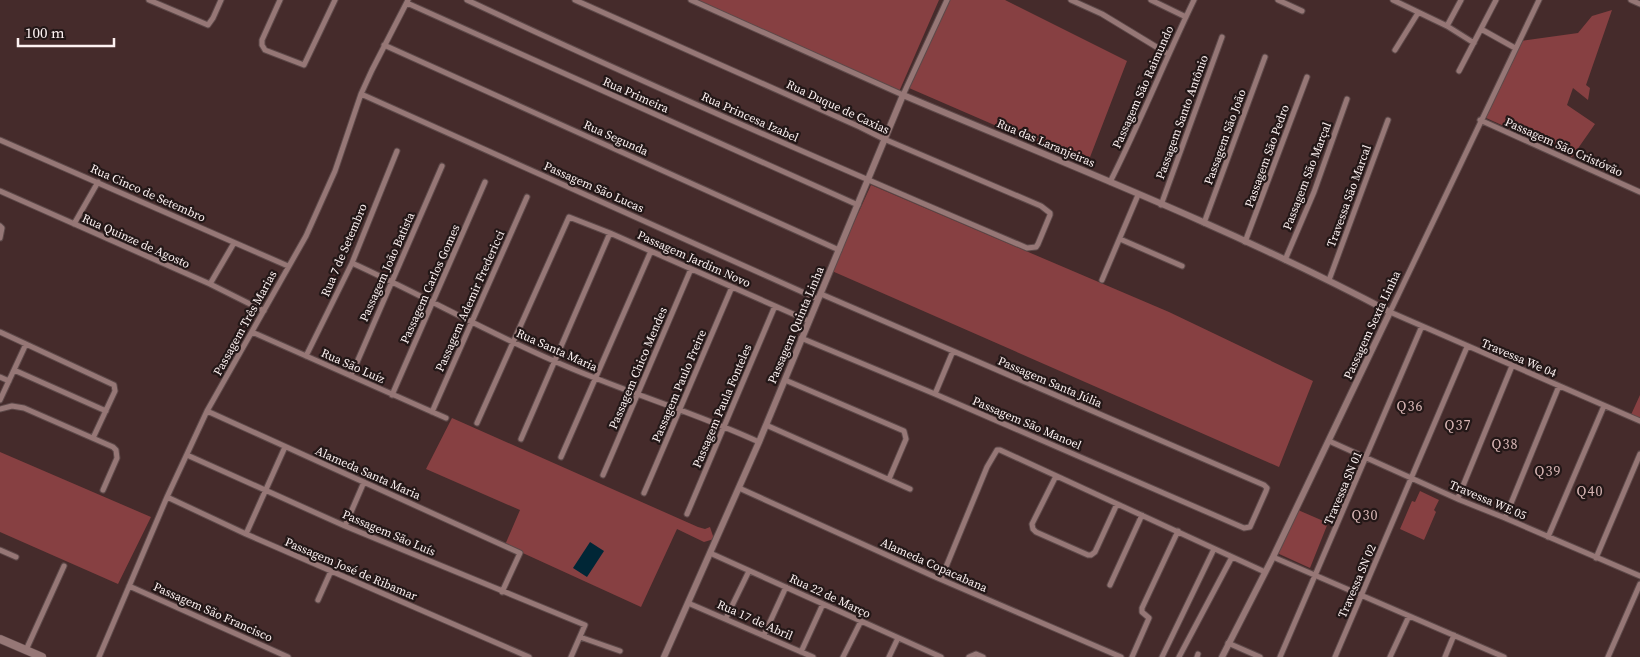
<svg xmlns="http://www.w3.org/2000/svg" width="1640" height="657" font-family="'Source Serif 4',serif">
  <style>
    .green { fill: #874042 }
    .water { fill: #002636 }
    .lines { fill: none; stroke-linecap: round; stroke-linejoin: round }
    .minor-casing { stroke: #5d4949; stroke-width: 7 }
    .tertiary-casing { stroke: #5d4949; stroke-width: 8 }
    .secondary-casing { stroke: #5d4949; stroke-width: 9 }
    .minor { stroke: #967776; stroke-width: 5 }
    .tertiary { stroke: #967776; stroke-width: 6 }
    .secondary { stroke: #967776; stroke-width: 8 }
    .labels { text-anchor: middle; stroke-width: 4.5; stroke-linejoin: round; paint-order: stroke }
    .street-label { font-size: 12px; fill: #fdf2f2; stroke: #231717 }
    .neighbourhood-label { font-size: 14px; letter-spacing: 1px; fill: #d9b7b6; stroke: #231717 }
  </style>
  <rect width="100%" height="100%" fill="#452b2b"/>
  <path class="green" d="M691 0H939L898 94Z
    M949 0H1005L1127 61 1087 165 909 88Z
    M1612 10 1586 85 1590 88 1588 100 1573 88 1567 105 1595 124 1572 157 1484 117 1521 41 1578 33 1592 16Z
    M871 185 1169 312 1313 381 1279 467 832 271Z
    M1640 395V421L1630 417Z
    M452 418 698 527 705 529 710 527 714 539 704 542 677 529 641 607 505 545 520 510 426 469Z
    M0 452 151 517 118 584 0 532Z
    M1420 491 1439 500 1434 510 1436 512 1424 540 1400 529 1412 501 1415 502Z
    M1298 510 1328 523 1310 568 1277 553Z"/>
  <path class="water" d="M590 542 604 551 587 577 573 568Z"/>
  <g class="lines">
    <g class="minor-casing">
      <path id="minor" d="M149 0 208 25 213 18 221 0
        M280 0 262 40V45L265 50 304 65 335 0
        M467 0C652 87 839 168 1027 248L1036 247 1038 244 1050 215V213L1041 206 884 139 860 127 575 0
        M691 0 903 95 947 0
        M1071 0 1102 14 1168 54
        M1151 0 1186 17
        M1278 0 1302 11
        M1393 0 1447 26 1474 43
        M1539 0 1390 312 1640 421
        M1631 0 1640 4
        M407 3 858 205
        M1447 26 1461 0
        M1481 29 1515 48
        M384 45 839 250
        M1395 50 1418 13
        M1459 71 1496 0
        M361 94 818 299
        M1480 120 1640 192
        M0 140 288 266
        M1110 182C1140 123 1165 60 1194 0
        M0 191 210 284 264 311
        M1161 205 1222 37
        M1204 223 1265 57
        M74 224 98 182
        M0 226 2 228 0 238
        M1120 239 1182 266
        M1245 242 1307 77
        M1285 260 1314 192 1347 99
        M352 263C420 294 485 331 554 361 621 391 692 411 759 442
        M1102 280 1138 195
        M1329 280 1388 120
        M210 284 234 243
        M0 332 114 385 115 391 93 438
        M252 332 446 418
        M801 338 935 394 1244 528 1250 527 1266 491 1267 488 1264 485 821 294
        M306 356 352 263 397 151
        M14 370 106 411
        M351 376 442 166
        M0 377 9 381
        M785 380 904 431 906 439 889 479
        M935 394 953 351
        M392 395 485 182
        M0 400 26 344
        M0 409 12 406 24 408 113 447 116 450 117 458 103 490
        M207 411 520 553 502 592
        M432 412 527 197
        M477 423 569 217 610 233 809 321
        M766 425 910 489
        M521 439 610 233
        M1329 441 1460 500 1505 518 1640 576
        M187 455 345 526 585 625 571 657
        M561 457 651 251
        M603 475 691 269
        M1056 476 1032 524 1033 529 1036 532 1088 555H1091L1095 552 1117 504
        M739 488 933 576 1121 657
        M644 493 732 287
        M167 497 246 534 529 657
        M1458 498 1512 366
        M687 514 775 306
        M1505 518 1559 386
        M345 526 364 482
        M246 534 285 447
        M1548 537 1604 406
        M0 550 16 557
        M710 553 941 657
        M1273 557 1504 657
        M1596 558 1640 454
        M941 579 987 467 997 450H1000L1265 572
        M1110 585 1142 515
        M129 586 288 657
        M318 600 331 571
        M688 603 813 657
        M726 618 749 571
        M764 635 786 587
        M580 637 620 651
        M1228 643 1260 657
        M26 650 64 566
        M801 652 823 604
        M99 657 167 497 207 411 306 236 335 171 361 94 372 70 408 0
        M843 657 861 621
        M889 657 898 638
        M969 657 976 654 983 657
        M1132 657 1149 618 1142 612V608L1178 531
        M1162 657 1214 549
        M1179 657 1232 557
        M1197 657 1198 654
        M1280 657 1422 326
        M1335 657 1467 347
        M1390 657 1409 616
        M1445 657 1454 635
        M1608 657 1640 584"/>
    </g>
    <g class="tertiary-casing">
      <path id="tertiary" d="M664 657 759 442 903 95C1066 164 1233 229 1390 312L1273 557 1222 657"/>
    </g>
    <g class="secondary-casing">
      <path id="secondary" d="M0 639 42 657"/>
    </g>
    <use href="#minor" class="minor"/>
    <use href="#tertiary" class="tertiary"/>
    <use href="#secondary" class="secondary"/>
  </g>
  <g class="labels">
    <g class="street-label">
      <text transform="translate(1143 87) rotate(-66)" y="4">Passagem São Raimundo</text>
      <text transform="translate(636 95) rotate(24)" y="4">Rua Primeira</text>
      <text transform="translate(838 107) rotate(25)" y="4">Rua Duque de Caxias</text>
      <text transform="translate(750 117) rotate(24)" y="4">Rua Princesa Izabel</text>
      <text transform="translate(1182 117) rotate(-70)" y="4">Passagem Santo Antônio</text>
      <text transform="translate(1225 137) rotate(-70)" y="4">Passagem São João</text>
      <text transform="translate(616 138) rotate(24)" y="4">Rua Segunda</text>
      <text transform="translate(1046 143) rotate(23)" y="4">Rua das Laranjeiras</text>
      <text transform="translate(1564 147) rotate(24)" y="4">Passagem São Cristóvão</text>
      <text transform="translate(1267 156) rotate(-70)" y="4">Passagem São Pedro</text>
      <text transform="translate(1307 176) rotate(-69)" y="4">Passagem São Marçal</text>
      <text transform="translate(594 187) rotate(24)" y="4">Passagem São Lucas</text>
      <text transform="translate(148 193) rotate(24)" y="4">Rua Cinco de Setembro</text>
      <text transform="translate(1349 196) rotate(-70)" y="4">Travessa São Marcal</text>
      <text transform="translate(136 241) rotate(24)" y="4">Rua Quinze de Agosto</text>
      <text transform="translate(344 250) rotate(-67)" y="4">Rua 7 de Setembro</text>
      <text transform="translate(694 259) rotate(24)" y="4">Passagem Jardim Novo</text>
      <text transform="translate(387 267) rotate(-66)" y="4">Passagem João Batista</text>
      <text transform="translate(430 284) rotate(-66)" y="4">Passagem Carlos Gomes</text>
      <text transform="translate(470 301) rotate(-66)" y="4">Passagem Ademir Fredericci</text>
      <text transform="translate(245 323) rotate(-61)" y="4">Passagem Três Marias</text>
      <text transform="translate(796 325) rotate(-67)" y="4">Passagem Quinta Linha</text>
      <text transform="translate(1372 325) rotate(-65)" y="4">Passagem Sexta Linha</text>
      <text transform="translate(557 350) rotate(24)" y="4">Rua Santa Maria</text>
      <text transform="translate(1519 358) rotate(23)" y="4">Travessa We 04</text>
      <text transform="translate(353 366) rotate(24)" y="4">Rua São Luíz</text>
      <text transform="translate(638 368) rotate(-67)" y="4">Passagem Chico Mendes</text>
      <text transform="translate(1050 382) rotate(23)" y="4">Passagem Santa Júlia</text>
      <text transform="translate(679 386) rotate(-67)" y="4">Passagem Paulo Freire</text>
      <text transform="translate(722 406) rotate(-67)" y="4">Passagem Paula Fonteles</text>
      <text transform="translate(1027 423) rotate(23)" y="4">Passagem São Manoel</text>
      <text transform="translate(368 473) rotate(24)" y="4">Alameda Santa Maria</text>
      <text transform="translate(1343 488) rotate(-67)" y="4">Travessa SN 01</text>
      <text transform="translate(1488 500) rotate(23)" y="4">Travessa WE 05</text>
      <text transform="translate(389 533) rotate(23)" y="4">Passagem São Luís</text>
      <text transform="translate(934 565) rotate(24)" y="4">Alameda Copacabana</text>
      <text transform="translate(351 569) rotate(23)" y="4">Passagem José de Ribamar</text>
      <text transform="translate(1357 581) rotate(-67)" y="4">Travessa SN 02</text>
      <text transform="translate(830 596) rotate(25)" y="4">Rua 22 de Março</text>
      <text transform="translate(213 612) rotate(24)" y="4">Passagem São Francisco</text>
      <text transform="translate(755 620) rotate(24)" y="4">Rua 17 de Abril</text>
    </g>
    <g class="neighbourhood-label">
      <text x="1410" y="411">Q36</text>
      <text x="1458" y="430">Q37</text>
      <text x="1505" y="449">Q38</text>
      <text x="1548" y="476">Q39</text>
      <text x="1590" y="496">Q40</text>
      <text x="1365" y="520">Q30</text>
    </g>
  </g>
  <path d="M18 38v8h96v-8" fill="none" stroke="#fdf2f2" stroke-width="2.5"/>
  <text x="25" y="38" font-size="15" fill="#fdf2f2" stroke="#231717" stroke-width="4" paint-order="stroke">100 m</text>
</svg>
